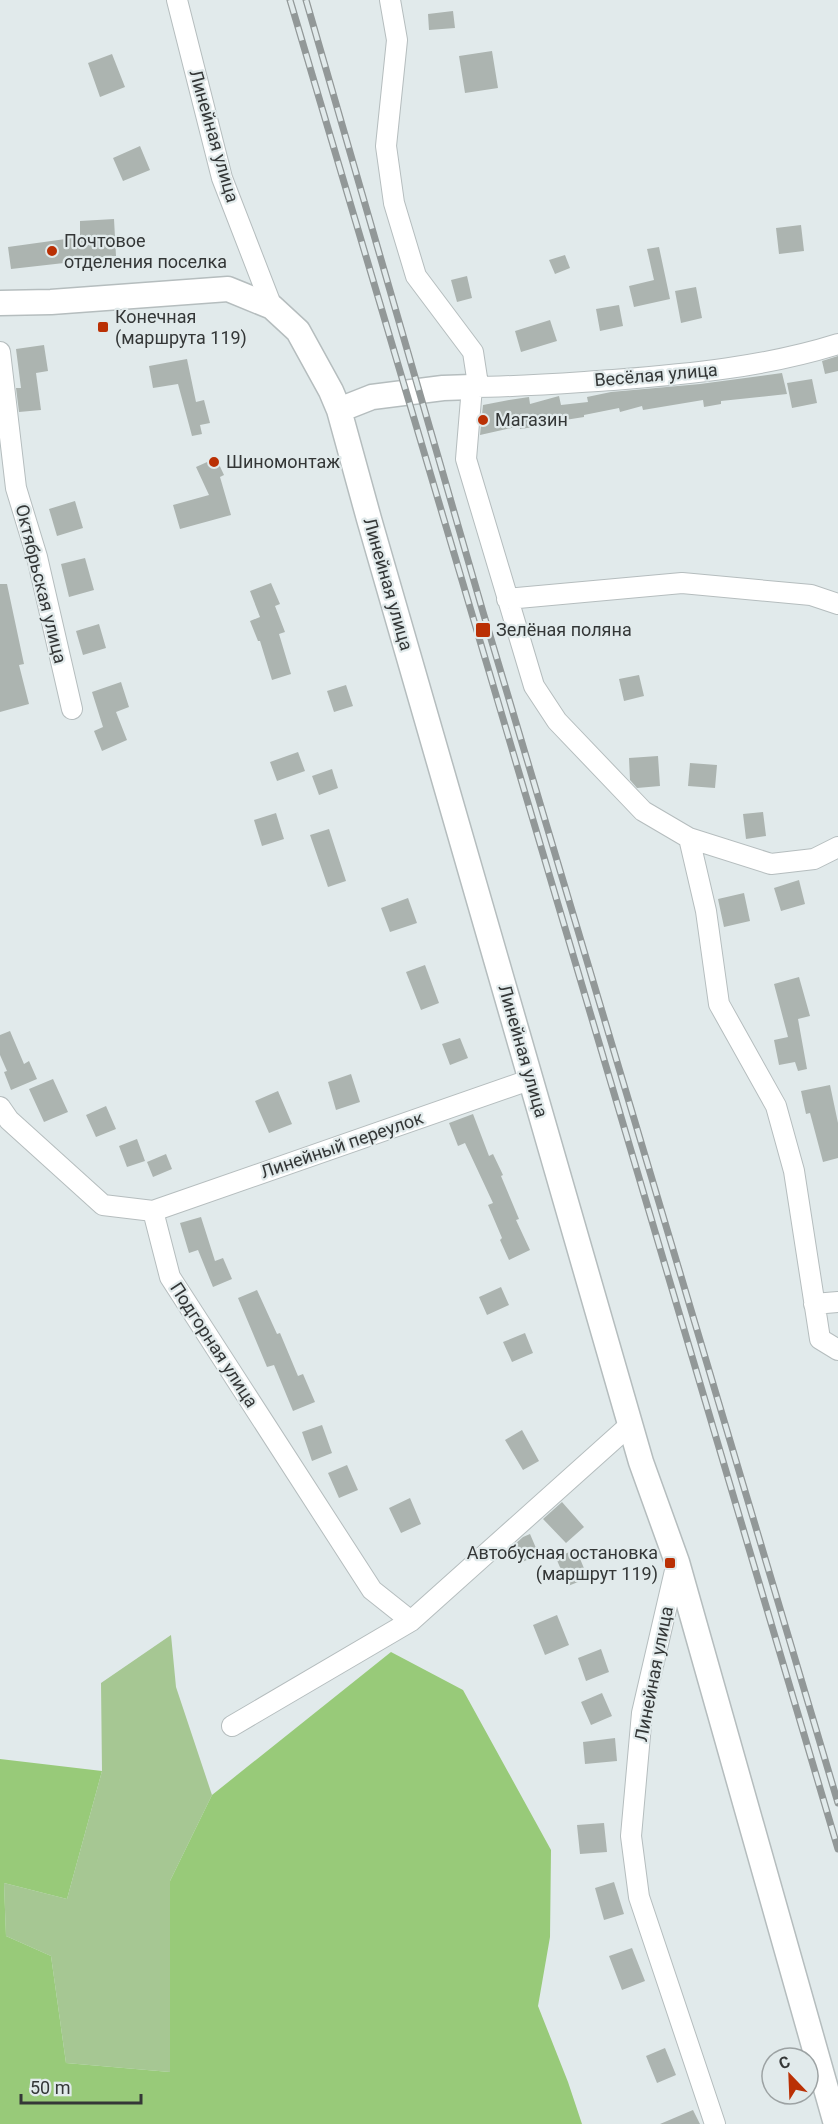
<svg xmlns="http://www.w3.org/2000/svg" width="838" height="2124" font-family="Roboto,sans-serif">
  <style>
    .green { fill: #a6c793 }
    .forest { fill: #98ca79 }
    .building { fill: #acb4b0 }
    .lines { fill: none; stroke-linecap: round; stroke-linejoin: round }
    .minor-casing { stroke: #b5bdbe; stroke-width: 22 }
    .tertiary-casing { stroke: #b5bdbe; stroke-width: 27 }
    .minor { stroke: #fff; stroke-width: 20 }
    .tertiary { stroke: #fff; stroke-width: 24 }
    .rail-casing { stroke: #929898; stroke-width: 7 }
    .rail { stroke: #e1eaeb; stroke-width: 4.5; stroke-dasharray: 14; stroke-linecap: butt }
    .poi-dot { fill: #ba3004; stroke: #e1eaeb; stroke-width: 2 }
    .labels { text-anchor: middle; stroke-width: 4.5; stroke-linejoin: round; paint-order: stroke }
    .street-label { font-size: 18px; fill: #343737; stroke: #e1eaeb }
    .poi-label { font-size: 18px; fill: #343737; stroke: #e1eaeb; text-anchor: start }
  </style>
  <rect width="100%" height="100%" fill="#e1eaeb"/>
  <path class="green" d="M171 1635 176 1687 212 1795 170 1881V2072L66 2063 51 1956 6 1936 4 1883 67 1899 102 1771 101 1683Z"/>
  <path class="forest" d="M391 1652 463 1690 551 1850 550 1937 538 2006 568 2082 582 2124H0V1759L102 1771 67 1899 4 1883 6 1936 51 1956 66 2063 170 2072V1881L212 1795Z"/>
  <path class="building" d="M453 11 455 28 429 30 428 14Z
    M492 51 498 88 465 93 459 56Z
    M112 54 125 87 100 97 88 63Z
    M140 146 150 170 123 181 113 158Z
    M114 219 116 256 63 260 64 263 11 269 8 247 80 237V221Z
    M801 225 804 251 779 254 776 228Z
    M659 247 670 299 634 307 629 286 654 280 647 249Z
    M565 255 570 268 555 274 549 260Z
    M467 276 472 298 457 302 451 280Z
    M696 287 702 318 681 323 675 291Z
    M619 305 623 326 600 331 596 309Z
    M550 320 557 341 521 352 515 331Z
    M44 345 48 371 36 373 41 410 19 412 16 388H21L16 349Z
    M838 356V371L825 374 822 361Z
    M187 359 196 402 204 400 210 423 200 425 202 434 192 436 178 384 153 388 149 366Z
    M782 373 787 394 721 401V404L704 407 703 400 643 410 642 406 620 412 619 408 584 415V417L565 420V422L549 427 548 425 520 429V426L480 435 483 405 509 400 529 397 530 404 559 396 561 405 588 402 587 397 611 392 700 384Z
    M812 379 817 403 792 408 787 383Z
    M216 458 224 475 220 477 231 515 180 529 173 505 209 495 196 467Z
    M75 501 83 528 57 536 49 509Z
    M85 558 94 590 69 597 61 564Z
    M271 583 280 604 275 606 285 632 279 634 291 674 272 680 260 641H258L250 621 260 617 250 591Z
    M0 584H7L24 664 19 665 29 704 0 712Z
    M99 624 106 648 83 655 76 631Z
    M639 675 644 696 624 701 619 679Z
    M121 682 129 707 116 712 127 740 102 751 94 731 103 727 92 692Z
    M346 685 353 706 334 712 327 691Z
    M298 752 305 771 277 781 270 762Z
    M658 756 660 786 637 788 630 780 629 758Z
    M690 763 717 765 715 788 688 786Z
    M332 769 338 788 319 795 312 776Z
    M763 812 766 836 746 839 743 814Z
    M276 813 284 839 262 846 254 820Z
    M329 829 346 881 328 887 310 835Z
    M799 880 805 904 781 911 774 888Z
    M744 893 750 921 724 927 718 899Z
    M408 898 417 923 390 932 381 908Z
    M425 965 439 1003 421 1010 406 972Z
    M799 977 810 1016 798 1019 807 1069 798 1071 795 1062 779 1065 774 1040 788 1037 774 984Z
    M10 1031 24 1064 29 1061 37 1079 11 1090 4 1072 7 1071 0 1055V1035Z
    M460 1038 468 1058 450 1065 442 1044Z
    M351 1074 360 1102 336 1110 328 1082Z
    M53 1079 68 1112 44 1122 29 1089Z
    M830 1085 838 1123V1158L823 1162 810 1113 806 1114 801 1091Z
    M278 1091 292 1124 269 1133 255 1101Z
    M106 1106 116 1129 96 1137 86 1115Z
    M473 1114 489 1156 493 1154 503 1175 501 1176 519 1219 516 1220 530 1250 509 1260 500 1240 502 1238 488 1205 493 1203 465 1143 458 1146 449 1123Z
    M137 1139 145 1161 127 1167 119 1146Z
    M166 1154 172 1169 153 1177 147 1162Z
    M201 1217 215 1261 223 1258 232 1279 213 1287 198 1250 189 1253 180 1223Z
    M501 1287 509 1305 487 1315 479 1297Z
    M257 1290 277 1334 280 1333 298 1376 303 1374 315 1402 293 1411 274 1365 267 1367 238 1298Z
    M525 1333 533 1353 512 1362 503 1342Z
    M322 1425 332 1453 312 1461 302 1432Z
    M522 1430 539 1461 523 1470 505 1440Z
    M347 1465 358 1490 339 1498 328 1473Z
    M410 1498 421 1524 401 1533 389 1508Z
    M562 1502 584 1527 566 1543 543 1519Z
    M530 1534 539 1555 522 1562 514 1545 523 1537Z
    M576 1549 588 1578 568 1586 556 1558Z
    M557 1615 569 1645 545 1655 533 1625Z
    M601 1649 609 1672 586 1681 578 1658Z
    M602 1693 612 1716 591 1725 581 1702Z
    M615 1738 617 1761 585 1764 583 1742Z
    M604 1823 607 1852 580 1854 577 1825Z
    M614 1882 624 1914 604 1920 595 1888Z
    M632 1948 645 1981 622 1990 609 1956Z
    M665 2048 676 2075 657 2083 646 2056Z
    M693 2110 700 2124H660Z"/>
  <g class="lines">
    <g class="minor-casing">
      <path id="minor" d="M177 0 222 178 272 307
        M390 0 397 40 386 146 394 203 416 276 473 352 477 378 472 387 466 459 534 686 557 721 643 811 689 838 771 864 814 859 838 847
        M0 352 16 488 37 557 72 709
        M472 387C519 387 566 383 613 380 689 374 765 367 838 344
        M507 599 682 583 811 595 838 604
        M689 838 706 911 719 1004 776 1106 794 1171 820 1339 838 1350
        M0 1107 9 1120 103 1205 153 1211 532 1079
        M153 1211 170 1277 372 1590 411 1621
        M814 1304 838 1302
        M677 1562 642 1713 631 1836 639 1897 715 2124
        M232 1726 411 1621 631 1424"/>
    </g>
    <g class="tertiary-casing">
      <path id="tertiary" d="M0 303 51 302 228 289 272 307 298 331 331 391 339 410 369 519 641 1462 677 1562 836 2124
        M339 410 372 397 443 388 472 387"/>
    </g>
    <use href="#minor" class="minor"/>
    <use href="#tertiary" class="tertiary"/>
    <g class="rail-casing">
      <path id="rail" d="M290 0 838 1849
        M306 0 483 612 838 1803"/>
    </g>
    <use href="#rail" class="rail"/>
  </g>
  <g class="poi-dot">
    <circle cx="52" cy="251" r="6"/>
    <rect x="97" y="321" width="12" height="12" rx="3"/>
    <circle cx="483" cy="420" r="6"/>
    <circle cx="214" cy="462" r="6"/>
    <rect x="475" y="622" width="16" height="16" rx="3"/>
    <rect x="664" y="1557" width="12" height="12" rx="3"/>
  </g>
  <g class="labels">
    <g class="street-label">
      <text transform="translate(214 136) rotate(74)" y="6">Линейная улица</text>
      <text transform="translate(656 375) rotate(-5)" y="6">Весёлая улица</text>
      <text transform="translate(41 584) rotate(76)" y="6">Октябрьская улица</text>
      <text transform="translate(388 584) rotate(74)" y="6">Линейная улица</text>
      <text transform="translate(523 1051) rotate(74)" y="6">Линейная улица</text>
      <text transform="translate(342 1145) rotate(-19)" y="6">Линейный переулок</text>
      <text transform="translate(214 1345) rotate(57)" y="6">Подгорная улица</text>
      <text transform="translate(654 1674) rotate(-79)" y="6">Линейная улица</text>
    </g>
    <g class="poi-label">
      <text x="64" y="247">Почтовое<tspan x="64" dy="21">отделения поселка</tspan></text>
      <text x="115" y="323">Конечная<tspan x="115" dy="21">(маршрута 119)</tspan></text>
      <text x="495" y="426">Магазин</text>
      <text x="226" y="468">Шиномонтаж</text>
      <text x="496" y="636">Зелёная поляна</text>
      <text x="658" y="1559" text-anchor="end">Автобусная остановка<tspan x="658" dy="21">(маршрут 119)</tspan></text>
    </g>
  </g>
  <g transform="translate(790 2076) rotate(337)"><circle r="28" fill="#e1eaeb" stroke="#9ca2a3" stroke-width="1.5"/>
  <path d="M0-4.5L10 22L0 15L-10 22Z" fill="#ba3004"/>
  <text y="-9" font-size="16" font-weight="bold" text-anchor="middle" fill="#343737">С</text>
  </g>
  <path d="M21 2094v9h120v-9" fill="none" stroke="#343737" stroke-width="3"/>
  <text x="30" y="2094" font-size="18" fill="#343737" stroke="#e1eaeb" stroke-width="4.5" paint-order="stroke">50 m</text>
</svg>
